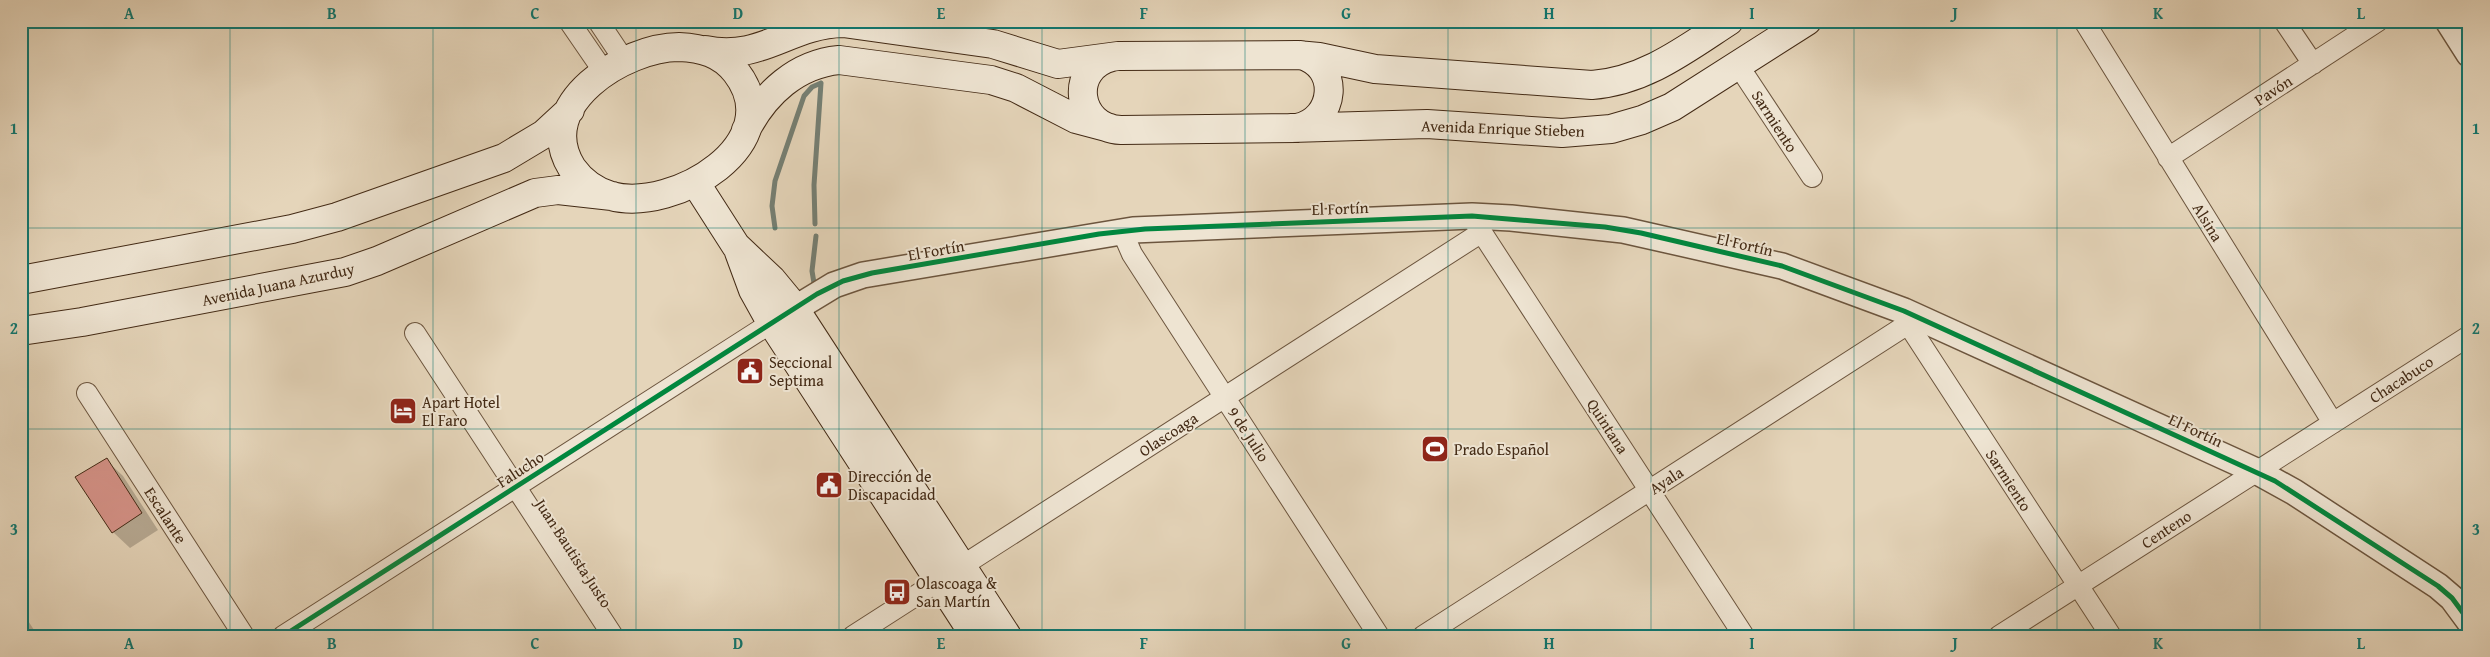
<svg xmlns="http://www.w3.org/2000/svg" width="2490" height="657" font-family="'Gentium Book Plus',serif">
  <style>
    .shadow { fill: #0003 }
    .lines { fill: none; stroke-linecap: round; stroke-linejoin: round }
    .stream { stroke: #757f73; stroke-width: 5 }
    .building { fill: #d69389; stroke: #432a15 }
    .minor-casing { stroke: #6c553e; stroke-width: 22 }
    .tertiary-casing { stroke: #6c553e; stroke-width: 28 }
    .secondary-casing { stroke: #432a15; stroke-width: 30 }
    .minor { stroke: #eee4d2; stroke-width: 20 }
    .tertiary { stroke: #eee4d2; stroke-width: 25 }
    .secondary { stroke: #eee4d2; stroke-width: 28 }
    .cycleway-casing { stroke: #eee4d2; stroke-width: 8 }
    .cycleway { stroke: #00873e; stroke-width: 5 }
    .grid { fill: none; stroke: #0f766e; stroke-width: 1; stroke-opacity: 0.55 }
    .labels { text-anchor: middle; stroke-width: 4; stroke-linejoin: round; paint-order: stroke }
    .street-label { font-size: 16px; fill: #432a15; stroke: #eee4d2 }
    .poi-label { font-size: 16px; fill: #432a15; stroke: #eee4d2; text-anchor: start }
    .neatline { fill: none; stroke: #0f766e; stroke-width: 2 }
    .grid-label { font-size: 16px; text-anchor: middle; font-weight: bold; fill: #0f766e }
  </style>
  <rect width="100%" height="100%" fill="#e5d5ba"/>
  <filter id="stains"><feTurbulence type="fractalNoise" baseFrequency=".004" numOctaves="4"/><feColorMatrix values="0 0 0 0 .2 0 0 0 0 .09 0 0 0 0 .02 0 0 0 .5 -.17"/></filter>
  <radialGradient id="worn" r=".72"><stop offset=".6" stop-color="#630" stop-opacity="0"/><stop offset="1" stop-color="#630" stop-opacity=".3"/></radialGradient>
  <path class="shadow" d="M106 460 123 476 158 530 130 548 113 532Z
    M21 610 38 636H21Z"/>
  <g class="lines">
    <path class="stream" d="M815 224 814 185 821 83
      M775 228 772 206 775 181 804 96 812 87 821 83
      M815 289 812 271 816 236"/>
  </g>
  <path class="building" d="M107 458 142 513 112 533 75 477Z"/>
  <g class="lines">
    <g class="minor-casing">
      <path id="minor" d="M569 21 604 72
        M598 21 624 60
        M2084 21 2333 423
        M2284 21 2313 64
        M1738 65 1812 177
        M2168 158 2378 21
        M1475 222 1744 636
        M1122 231 1132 254 1379 636
        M1908 324 2111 636
        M415 333 613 636
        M87 393 244 636
        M283 636 771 323
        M853 636 1482 232
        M1423 636 1908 324
        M1999 636 2469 336"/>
    </g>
    <g class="tertiary-casing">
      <path id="tertiary" d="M2448 21 2469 54
        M778 319 834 285 863 275 1133 230 1472 216 1511 218 1623 230 1782 266 1904 311 2256 471 2294 492 2438 586 2452 598 2469 621"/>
    </g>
    <g class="secondary-casing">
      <path id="secondary" d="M679 47C702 48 721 53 736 72 791 143 674 213 611 196 594 191 582 182 572 168 532 104 625 47 679 47Z
        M705 50C761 62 789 24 843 23L993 44 1058 64 1118 56 1297 55 1319 57 1375 69 1592 85C1645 81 1686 49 1729 21
        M1112 57C1068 68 1076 128 1121 130L1297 128C1336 120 1341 66 1301 55
        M1291 128 1427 124 1562 133 1611 129 1642 120 1672 107 1807 21
        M746 130C765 93 797 64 839 60L991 80 1016 88 1076 119 1110 128
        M695 182 736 246 772 280 791 303 1007 636
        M739 252 753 290 768 317 975 636
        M21 280 292 229 337 217 504 158 544 134 570 110
        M21 331 82 322 345 272 377 261 535 193 558 190 612 196"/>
    </g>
    <use href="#minor" class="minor"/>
    <use href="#tertiary" class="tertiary"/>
    <use href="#secondary" class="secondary"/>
    <g class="cycleway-casing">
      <path id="cycleway" d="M283 636 817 294 843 281 872 273 1099 234 1145 229 1472 216 1605 227 1641 233 1782 266 1904 311 2275 481 2438 586 2452 598 2469 621"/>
    </g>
    <use href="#cycleway" class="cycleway"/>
  </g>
  <path class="grid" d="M230 21V636M433 21V636M636 21V636M839 21V636M1042 21V636M1245 21V636M1448 21V636M1651 21V636M1854 21V636M2057 21V636M2260 21V636M21 228H2469M21 429H2469"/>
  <defs>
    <g id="civic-square" transform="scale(1.4375)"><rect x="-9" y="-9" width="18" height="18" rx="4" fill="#8f2418" stroke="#eee4d2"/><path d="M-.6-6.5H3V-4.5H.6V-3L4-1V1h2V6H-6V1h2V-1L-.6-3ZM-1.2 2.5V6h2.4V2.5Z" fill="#fff"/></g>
    <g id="hotel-square" transform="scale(1.4375)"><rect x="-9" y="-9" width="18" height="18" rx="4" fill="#8f2418" stroke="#eee4d2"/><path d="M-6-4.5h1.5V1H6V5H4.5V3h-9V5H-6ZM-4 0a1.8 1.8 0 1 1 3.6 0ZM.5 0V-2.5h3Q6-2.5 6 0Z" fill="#fff"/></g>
    <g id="stadium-square" transform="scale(1.4375)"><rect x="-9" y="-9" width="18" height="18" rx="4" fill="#8f2418" stroke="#eee4d2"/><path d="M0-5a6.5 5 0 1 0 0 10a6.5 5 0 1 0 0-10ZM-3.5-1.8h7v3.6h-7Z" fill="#fff"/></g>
    <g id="bus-square" transform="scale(1.4375)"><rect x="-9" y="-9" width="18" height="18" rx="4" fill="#8f2418" stroke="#eee4d2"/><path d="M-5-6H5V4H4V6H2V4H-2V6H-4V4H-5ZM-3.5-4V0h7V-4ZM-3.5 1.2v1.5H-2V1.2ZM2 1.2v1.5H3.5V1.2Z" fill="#fff"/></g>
  </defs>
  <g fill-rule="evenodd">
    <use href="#civic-square" x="750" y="371"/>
    <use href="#hotel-square" x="403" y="411"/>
    <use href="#stadium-square" x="1435" y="449"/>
    <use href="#civic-square" x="829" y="485"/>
    <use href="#bus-square" x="897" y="592"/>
  </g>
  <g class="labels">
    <g class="street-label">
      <text transform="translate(2273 90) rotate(-33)" y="6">Pavón</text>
      <text transform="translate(1775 121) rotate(57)" y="6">Sarmiento</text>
      <text transform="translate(1503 128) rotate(2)" y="6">Avenida Enrique Stieben</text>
      <text transform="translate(1340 208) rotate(-2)" y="6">El Fortín</text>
      <text transform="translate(2208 222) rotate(58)" y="6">Alsina</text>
      <text transform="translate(1745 244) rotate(13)" y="6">El Fortín</text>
      <text transform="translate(936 250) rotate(-10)" y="6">El Fortín</text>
      <text transform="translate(278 284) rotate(-12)" y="6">Avenida Juana Azurduy</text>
      <text transform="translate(2401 379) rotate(-33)" y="6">Chacabuco</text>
      <text transform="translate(1608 426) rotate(57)" y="6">Quintana</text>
      <text transform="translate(2196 430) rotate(25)" y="6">El Fortín</text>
      <text transform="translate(1168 434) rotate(-33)" y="6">Olascoaga</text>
      <text transform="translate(1249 434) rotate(57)" y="6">9 de Julio</text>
      <text transform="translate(520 469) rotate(-33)" y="6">Falucho</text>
      <text transform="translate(1666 480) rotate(-33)" y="6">Ayala</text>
      <text transform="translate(2009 480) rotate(57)" y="6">Sarmiento</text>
      <text transform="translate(166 515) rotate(57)" y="6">Escalante</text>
      <text transform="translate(2166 529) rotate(-33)" y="6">Centeno</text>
      <text transform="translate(574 553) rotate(57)" y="6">Juan Bautista Justo</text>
    </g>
    <g class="poi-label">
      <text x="769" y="368">Seccional<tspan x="769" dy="18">Septima</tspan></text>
      <text x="422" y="408">Apart Hotel<tspan x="422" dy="18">El Faro</tspan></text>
      <text x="1454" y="455">Prado Español</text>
      <text x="848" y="482">Dirección de<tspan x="848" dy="18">Discapacidad</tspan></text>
      <text x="916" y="589">Olascoaga &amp;<tspan x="916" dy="18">San Martín</tspan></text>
    </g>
  </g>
  <rect width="2490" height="657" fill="none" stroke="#e5d5ba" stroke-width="55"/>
  <rect x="28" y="28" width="2434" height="602" class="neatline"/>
  <g class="grid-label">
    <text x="129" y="19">A</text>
    <text x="332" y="19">B</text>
    <text x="535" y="19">C</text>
    <text x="738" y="19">D</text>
    <text x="941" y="19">E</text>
    <text x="1144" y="19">F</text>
    <text x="1346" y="19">G</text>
    <text x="1549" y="19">H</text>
    <text x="1752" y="19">I</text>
    <text x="1955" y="19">J</text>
    <text x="2158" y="19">K</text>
    <text x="2361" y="19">L</text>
    <text x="14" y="134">1</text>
    <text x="2476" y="134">1</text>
    <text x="14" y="334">2</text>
    <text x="2476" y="334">2</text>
    <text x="14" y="535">3</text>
    <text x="2476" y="535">3</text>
    <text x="129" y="649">A</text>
    <text x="332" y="649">B</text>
    <text x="535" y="649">C</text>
    <text x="738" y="649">D</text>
    <text x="941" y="649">E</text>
    <text x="1144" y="649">F</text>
    <text x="1346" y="649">G</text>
    <text x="1549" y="649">H</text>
    <text x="1752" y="649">I</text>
    <text x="1955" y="649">J</text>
    <text x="2158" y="649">K</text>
    <text x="2361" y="649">L</text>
  </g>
  <rect width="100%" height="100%" filter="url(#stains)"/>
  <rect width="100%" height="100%" fill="url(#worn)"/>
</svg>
